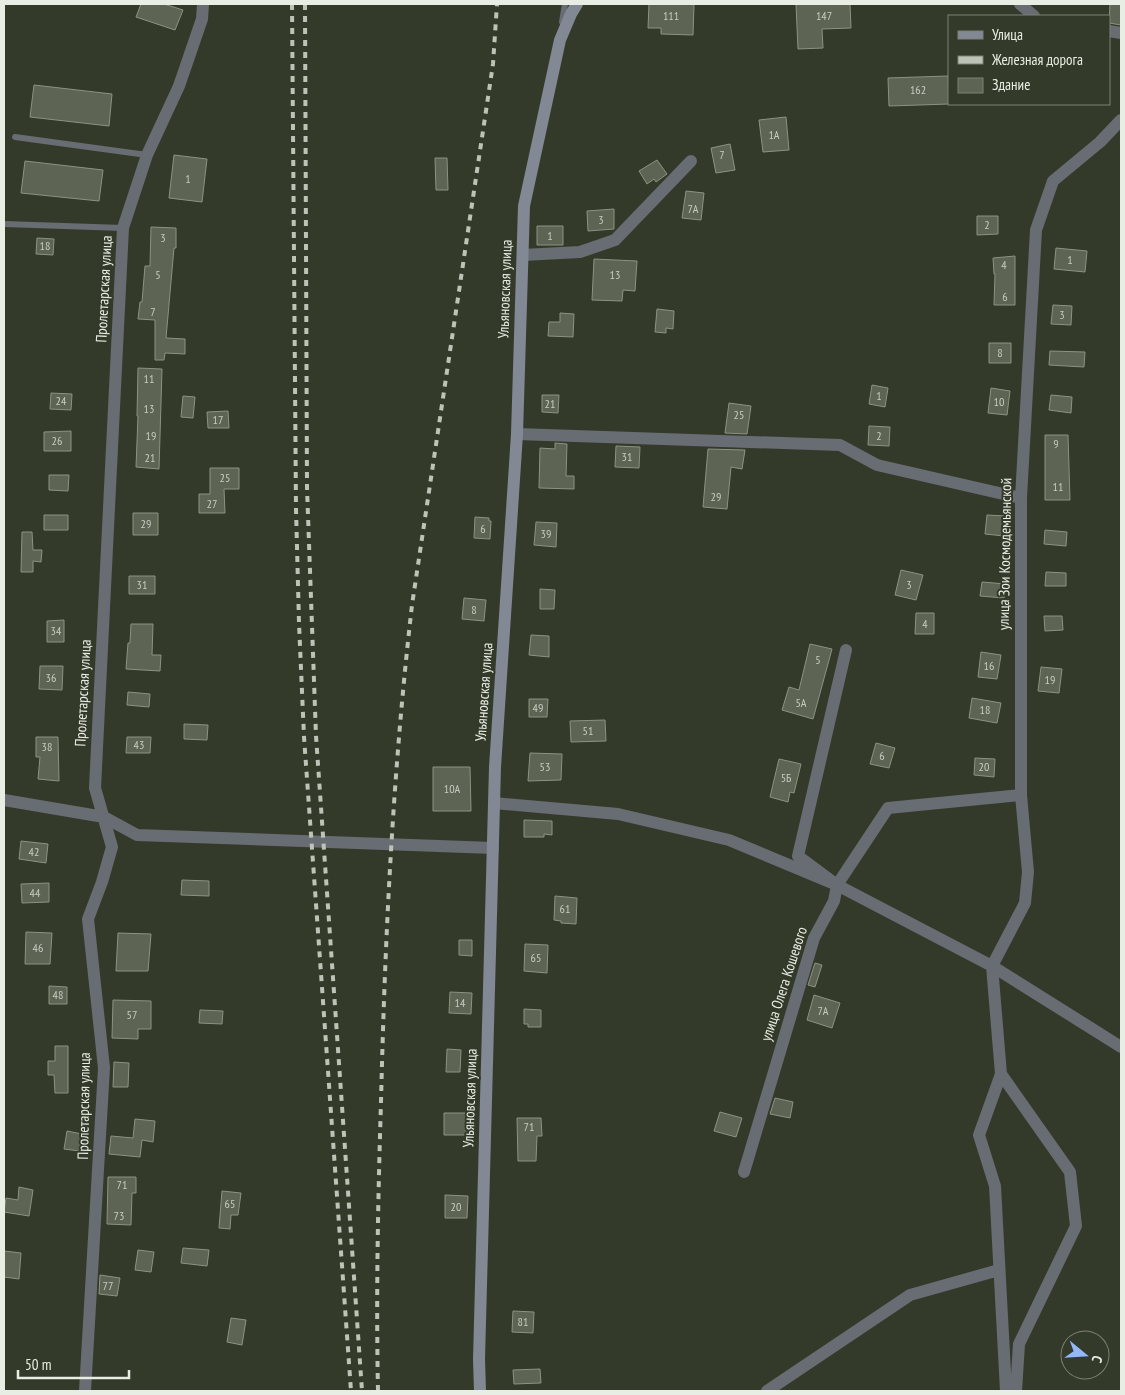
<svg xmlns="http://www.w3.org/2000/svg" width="1125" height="1395" font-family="'PT Sans Narrow',sans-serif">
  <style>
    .building { fill: #5d6453; stroke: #8b9381 }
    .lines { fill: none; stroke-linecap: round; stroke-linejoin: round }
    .service { stroke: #686c73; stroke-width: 6 }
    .minor { stroke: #686c73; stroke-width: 12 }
    .secondary { stroke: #828894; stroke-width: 12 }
    .rail { stroke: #bec3b7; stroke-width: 4; stroke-dasharray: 6 6; stroke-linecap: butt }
    .labels { text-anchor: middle; stroke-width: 4; stroke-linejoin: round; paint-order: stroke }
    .number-label { font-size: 12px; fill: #c6ccc0 }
    .street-label { font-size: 15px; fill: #e9eee4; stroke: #343a2a }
  </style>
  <rect width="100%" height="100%" fill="#343a2a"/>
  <path class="building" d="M141 4H164L183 10 175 30 136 17Z
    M649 4H694L693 35 661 34V28H648Z
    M796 4H850L851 28 822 29 823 48 798 49Z
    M1110 4H1121V25L1109 23Z
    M948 76 949 104 889 106 888 78Z
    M34 85 112 94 109 126 30 117Z
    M786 117 789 150 763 152 759 120Z
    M730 144 735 170 716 173 711 148Z
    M174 155 207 159 202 202 169 198Z
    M435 158H447L448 190H436Z
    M657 160 667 174 656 182 654 179 647 184 639 171Z
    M25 161 103 170 99 201 21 193Z
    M686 191 704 193 701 220 682 218Z
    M614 209V229L588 231 587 211Z
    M977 216H998V234L977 235Z
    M537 226H563V245H537Z
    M151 227 176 228V248H174L166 338 185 339V354L165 353 164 360H155V320L138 319 140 302H142L145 266H150Z
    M37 238 54 239 53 255 36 254Z
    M1056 248 1087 251 1085 272 1054 269Z
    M1015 256V305H994L995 274H994L993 258Z
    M594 259 637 261 635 291 623 290 622 301 592 300Z
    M1053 305 1072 306 1071 325 1051 324Z
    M657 309 674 311 673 329 666 328V333L655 332Z
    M560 313 574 314 573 337 548 336 549 322H560Z
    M989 343H1011V363H989Z
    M1050 351 1085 352 1084 367 1049 365Z
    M138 368 162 369 159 469 136 467 138 416H137Z
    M872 385 888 388 885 407 869 404Z
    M991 388 1010 391 1007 415 988 413Z
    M51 393 72 394 71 410 50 409Z
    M542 395H559L558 413 542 412Z
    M1051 395 1072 397 1071 413 1049 410Z
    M183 396 195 397 193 418 181 417Z
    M729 403 751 406 747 434 725 433Z
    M228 411 229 428H208L207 412Z
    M869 426 890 427 889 446 868 445Z
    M71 431V451H44V432Z
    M1045 435H1068L1070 500H1045Z
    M555 443 567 444 566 476H574V489L539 488 540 448 555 449Z
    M616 446 640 447 639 468 615 467Z
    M708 449 745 450 742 469 731 467 727 509 703 507Z
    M210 468H239V489H224L225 513H199V494H210Z
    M49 475H69L68 491 49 490Z
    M133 513H158V535H133Z
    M44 515H68V530H44Z
    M987 515 1006 516 1004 536 985 534Z
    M475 517 489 518V521H491L490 539 474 538Z
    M536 522 557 523 556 547 534 545Z
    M1045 530 1067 532 1066 546 1044 544Z
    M22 532H32L33 550H42L41 562 33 561V572H21Z
    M901 570 923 575 916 600 895 595Z
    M1046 572 1066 573V586H1045Z
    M129 576H155V594H129Z
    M982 582 1006 584 1004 598 980 596Z
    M540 589 555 590 554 609H540Z
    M464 598 486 600 484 621 462 619Z
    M916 613H934V634H915Z
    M1044 616H1062L1063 630 1045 631Z
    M64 620V642H47V621Z
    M131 624H153L152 655H161L160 671 126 669 128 643H130Z
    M531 635 549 636V657L529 655Z
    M810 644 832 649 813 719 782 710 789 687 799 690Z
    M981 652 1001 655 997 679 978 677Z
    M40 666H63L62 690 39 689Z
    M1041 667 1062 669 1059 693 1038 691Z
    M128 692 150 694 149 707 127 705Z
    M972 698 1001 703 997 723 969 718Z
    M529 699H548L547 717H529Z
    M605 720 606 741 571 742 570 721Z
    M184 724 208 725 207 740 184 739Z
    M36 737H58L59 781 38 779 40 757H36Z
    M127 737H151L150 753H126Z
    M876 743 895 748 889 768 870 764Z
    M530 753 562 754 561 780 528 781Z
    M975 758 995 759 994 777 974 775Z
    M779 759 801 764 794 793 790 792 788 802 770 797Z
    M433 767H470L471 811H433Z
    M524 820 552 821V835L544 834V837H524Z
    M21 841 48 844 46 863 19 859Z
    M182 880 209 881V896L181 895Z
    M49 883V902L22 903 21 884Z
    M555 896 577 898 576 924 561 923V921L554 920Z
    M26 932 52 933 50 964H25Z
    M118 933 151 934 148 971H116Z
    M459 940H472V956L459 955Z
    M525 944 548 945 547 973 524 971Z
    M815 963 822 965 815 987 808 985Z
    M49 986 67 987V1004H49Z
    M450 992 472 993 471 1014 449 1013Z
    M814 995 840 1003 832 1028 807 1020Z
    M113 1000 151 1001V1029H138V1039L112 1038Z
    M524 1009 541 1010V1027H528V1024H524Z
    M200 1010 223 1011 222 1024 199 1023Z
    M55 1046H68V1093H55L54 1075H48V1061H55Z
    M447 1049 461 1050 460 1072H446Z
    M114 1062 129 1063 128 1087H113Z
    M775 1098 793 1102 790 1118 770 1114Z
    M720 1112 742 1118 736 1137 714 1131Z
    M444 1113H468V1135H444Z
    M517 1118H541L542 1136H537L536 1161H518Z
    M135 1119 155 1121 153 1142 142 1140 140 1157 109 1154 111 1136 133 1138Z
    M67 1131 82 1134 79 1151 64 1149Z
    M108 1177H136V1193H132L131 1225 107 1224Z
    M19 1187 33 1190 29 1216 4 1212 6 1198 18 1200Z
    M222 1191 241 1193 238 1215H231L230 1229 219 1228Z
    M445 1195 468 1196 467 1218H445Z
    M183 1248 209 1250 207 1266 181 1263Z
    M138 1250 154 1252 151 1272 135 1270Z
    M4 1251 21 1253 19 1279 4 1277Z
    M100 1275 120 1278 117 1296 99 1294Z
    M513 1311 534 1312 533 1333 512 1332Z
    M231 1318 246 1320 242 1345 227 1342Z
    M540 1369 541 1383 514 1384 513 1370Z"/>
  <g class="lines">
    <path class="service" d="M562 22 565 4
      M15 137 147 155
      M4 224 123 228"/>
    <path class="minor" d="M1020 4 1034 16
      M1109 31 1121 33
      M523 255 580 252 615 240 691 161
      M517 434 840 445 877 465 1021 498
      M4 800 104 817 137 835 493 848
      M494 803 618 814 729 840 837 885 992 966 1121 1047
      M837 885 888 808 1021 795V498L1036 230 1053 181 1100 142 1121 120
      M1001 1074 979 1135 995 1186 1006 1391
      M744 1172 814 938 834 901 837 885 798 856 846 650
      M85 1391 104 1068 88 919 102 882 112 847 95 788 123 228 147 155 179 86 202 19 203 4
      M767 1391 910 1295 999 1270
      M1016 1391 1019 1344 1076 1226 1070 1172 1001 1074 992 966 1025 903 1028 872 1021 795"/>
    <path class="secondary" d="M480 1391 479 1359 495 767 517 434 524 206 560 40 571 14 577 4"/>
    <path class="rail" d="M292 4 296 509 299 623 304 737 351 1391
      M305 4 307 488 316 736 362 1391
      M378 1391C376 1295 378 1199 381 1102 385 936 393 770 412 605L493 64 497 4"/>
  </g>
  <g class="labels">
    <g class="number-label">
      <text x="671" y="20">111</text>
      <text x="824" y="20">147</text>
      <text x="918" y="94">162</text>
      <text x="774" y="139">1А</text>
      <text x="722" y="159">7</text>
      <text x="188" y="183">1</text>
      <text x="693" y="213">7А</text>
      <text x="601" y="224">3</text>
      <text x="987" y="229">2</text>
      <text x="550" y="240">1</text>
      <text x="163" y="242">3</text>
      <text x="45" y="250">18</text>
      <text x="1070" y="264">1</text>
      <text x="1004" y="269">4</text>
      <text x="158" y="279">5</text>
      <text x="615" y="279">13</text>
      <text x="1005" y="301">6</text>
      <text x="153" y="316">7</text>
      <text x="1062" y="319">3</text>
      <text x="1000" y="357">8</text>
      <text x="149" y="383">11</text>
      <text x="879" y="400">1</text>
      <text x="61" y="405">24</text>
      <text x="999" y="406">10</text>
      <text x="550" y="408">21</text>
      <text x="149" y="413">13</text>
      <text x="739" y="419">25</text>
      <text x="218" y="424">17</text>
      <text x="151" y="440">19</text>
      <text x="879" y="440">2</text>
      <text x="57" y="445">26</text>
      <text x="1056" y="448">9</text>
      <text x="627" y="461">31</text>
      <text x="150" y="462">21</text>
      <text x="225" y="482">25</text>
      <text x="1058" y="491">11</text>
      <text x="716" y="501">29</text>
      <text x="212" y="508">27</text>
      <text x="146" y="528">29</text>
      <text x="483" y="533">6</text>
      <text x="546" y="538">39</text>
      <text x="142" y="589">31</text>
      <text x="909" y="589">3</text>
      <text x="474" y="614">8</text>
      <text x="925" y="628">4</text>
      <text x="56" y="635">34</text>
      <text x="818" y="664">5</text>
      <text x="989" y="670">16</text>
      <text x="51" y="682">36</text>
      <text x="1050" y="684">19</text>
      <text x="801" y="707">5А</text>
      <text x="538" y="712">49</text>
      <text x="985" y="714">18</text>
      <text x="588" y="735">51</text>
      <text x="139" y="749">43</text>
      <text x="47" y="751">38</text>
      <text x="882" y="760">6</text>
      <text x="545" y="771">53</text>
      <text x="984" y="771">20</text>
      <text x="786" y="782">5Б</text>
      <text x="452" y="793">10А</text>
      <text x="34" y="856">42</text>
      <text x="35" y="897">44</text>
      <text x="565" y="913">61</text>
      <text x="38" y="952">46</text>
      <text x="536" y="962">65</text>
      <text x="58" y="999">48</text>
      <text x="460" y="1007">14</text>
      <text x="823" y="1015">7А</text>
      <text x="132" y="1019">57</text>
      <text x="529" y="1131">71</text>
      <text x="122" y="1189">71</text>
      <text x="230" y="1208">65</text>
      <text x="456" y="1211">20</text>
      <text x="119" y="1220">73</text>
      <text x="108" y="1290">77</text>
      <text x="523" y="1326">81</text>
    </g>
    <g class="street-label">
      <text transform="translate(104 289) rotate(-87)" y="5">Пролетарская улица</text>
      <text transform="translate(505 289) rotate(-88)" y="5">Ульяновская улица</text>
      <text transform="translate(1005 554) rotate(-89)" y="5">улица Зои Космодемьянской</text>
      <text transform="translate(484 692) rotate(-86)" y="5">Ульяновская улица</text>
      <text transform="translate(83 693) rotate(-87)" y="5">Пролетарская улица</text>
      <text transform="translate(784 984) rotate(-72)" y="5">улица Олега Кошевого</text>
      <text transform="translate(470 1098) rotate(-88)" y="5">Ульяновская улица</text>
      <text transform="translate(84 1106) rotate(-89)" y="5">Пролетарская улица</text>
    </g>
  </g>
  <rect width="1125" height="1395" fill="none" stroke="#e9eee4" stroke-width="10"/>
  <rect x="948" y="15" width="162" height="90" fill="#343a2a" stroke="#7c8274"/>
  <rect x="958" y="31" width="25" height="8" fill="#828894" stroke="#7c8274"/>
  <text x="992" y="40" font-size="15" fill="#e9eee4">Улица</text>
  <rect x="958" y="56" width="25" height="8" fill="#bec3b7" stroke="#7c8274"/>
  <text x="992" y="65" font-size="15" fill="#e9eee4">Железная дорога</text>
  <rect x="958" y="78" width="25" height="15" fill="#5d6453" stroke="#7c8274"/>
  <text x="992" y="90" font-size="15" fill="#e9eee4">Здание</text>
  <g transform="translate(1085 1355) rotate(108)"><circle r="24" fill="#343a2a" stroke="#7c8274"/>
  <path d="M0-4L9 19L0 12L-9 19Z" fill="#93b7fd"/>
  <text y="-8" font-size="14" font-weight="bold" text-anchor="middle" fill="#e9eee4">С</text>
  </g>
  <path d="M18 1370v8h111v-8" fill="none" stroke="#e9eee4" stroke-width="2.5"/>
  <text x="25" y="1370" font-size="15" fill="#e9eee4" stroke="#343a2a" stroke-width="4" paint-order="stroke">50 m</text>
</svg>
